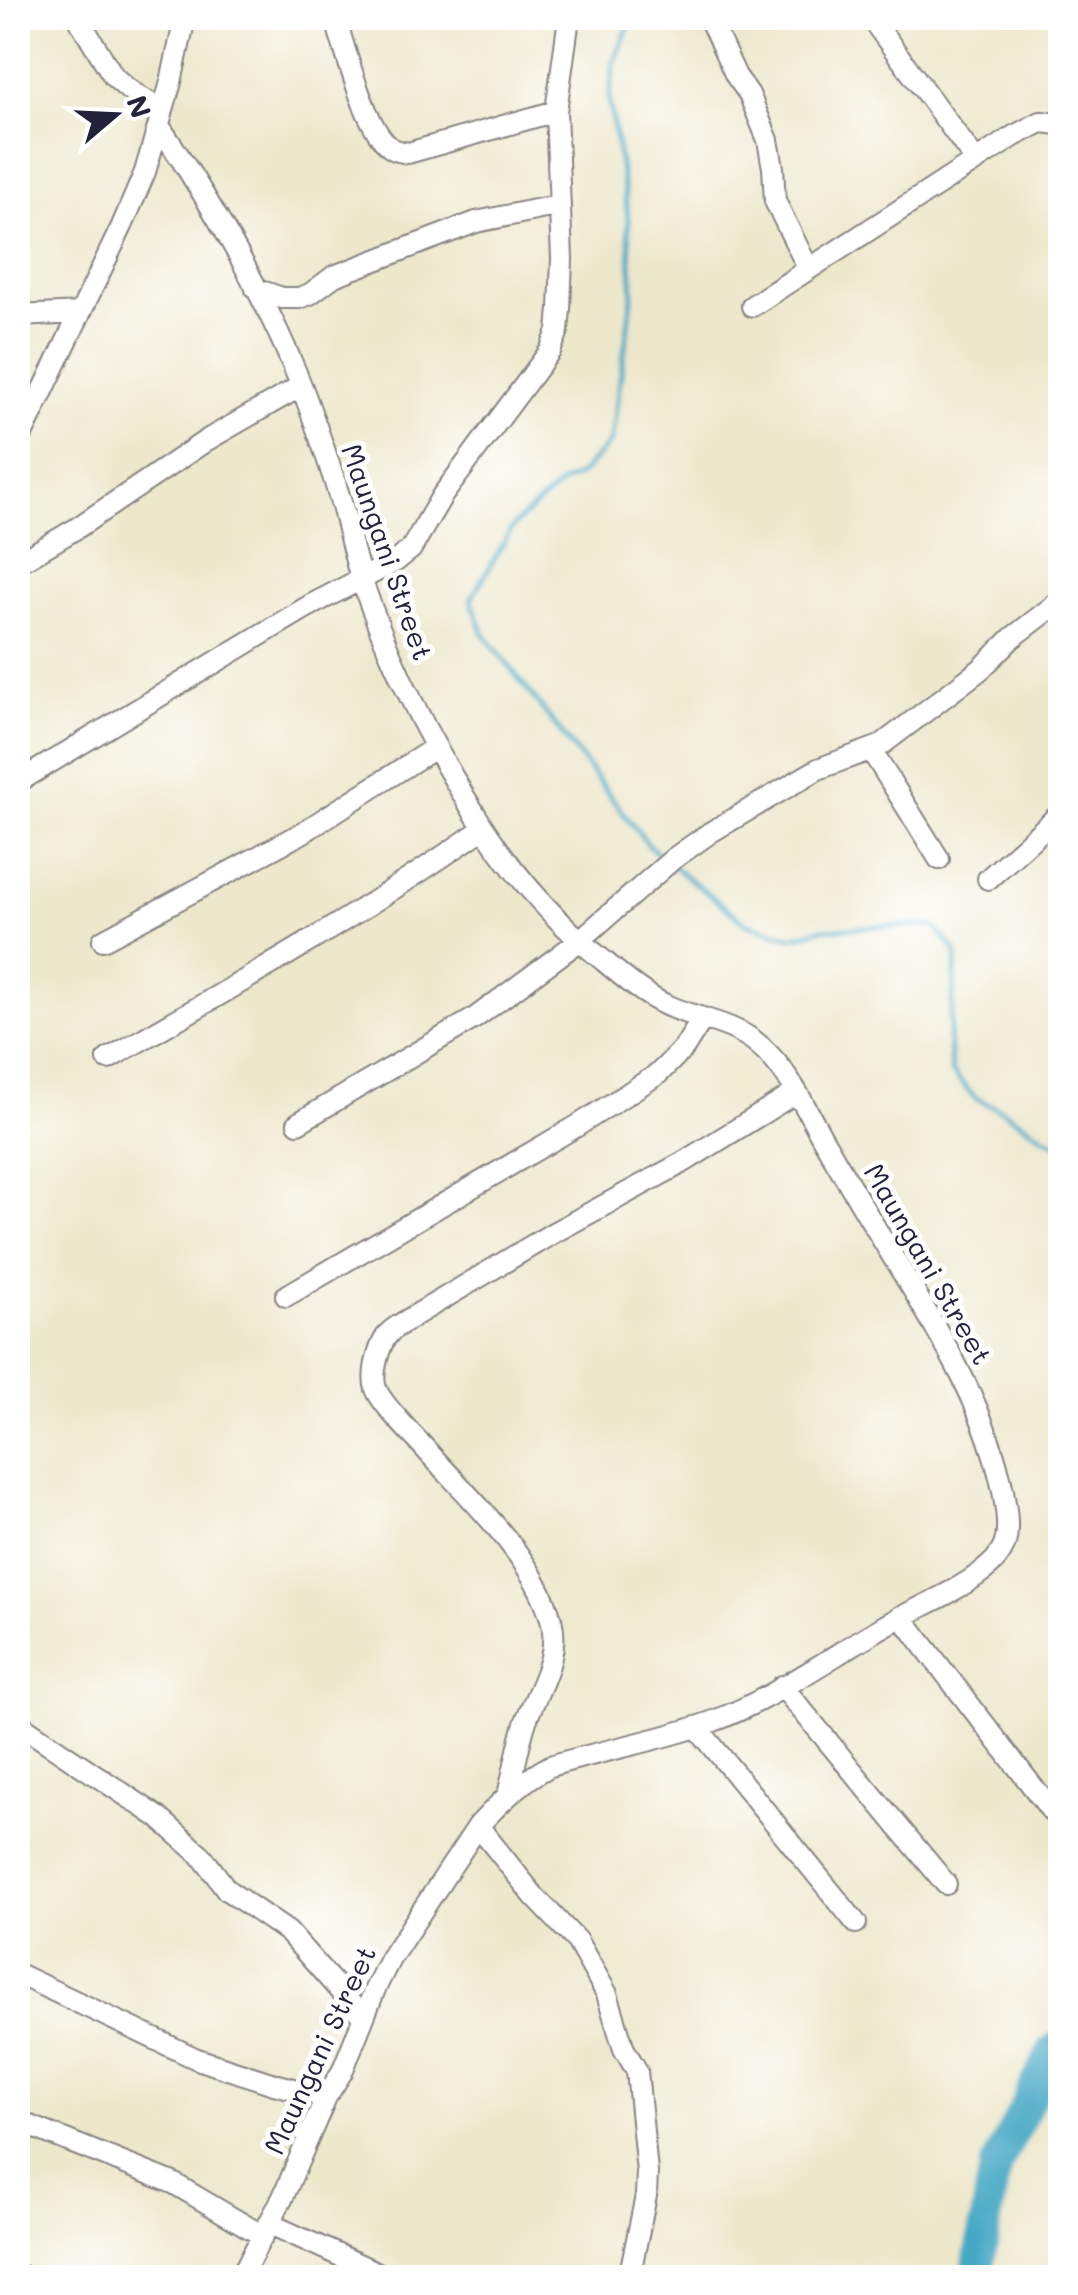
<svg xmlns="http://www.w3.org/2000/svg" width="1078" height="2295" font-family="Mali,sans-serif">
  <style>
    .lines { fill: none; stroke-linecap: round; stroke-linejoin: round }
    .stream { stroke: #46a8c5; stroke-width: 5 }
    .river { stroke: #46a8c5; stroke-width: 32 }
    .street-casing { stroke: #888483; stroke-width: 24 }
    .street { stroke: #fff; stroke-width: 20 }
    .labels { text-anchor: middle; stroke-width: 10; stroke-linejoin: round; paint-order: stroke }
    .street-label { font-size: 28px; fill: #22223b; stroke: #fff }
  </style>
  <rect width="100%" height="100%" fill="#fff"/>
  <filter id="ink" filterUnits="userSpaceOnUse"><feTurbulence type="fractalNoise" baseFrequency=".01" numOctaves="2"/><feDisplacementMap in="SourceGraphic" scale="20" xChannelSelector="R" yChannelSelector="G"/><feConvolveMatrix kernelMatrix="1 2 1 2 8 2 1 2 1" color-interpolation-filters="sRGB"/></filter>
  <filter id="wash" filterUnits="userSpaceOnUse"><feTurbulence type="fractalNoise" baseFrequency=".0048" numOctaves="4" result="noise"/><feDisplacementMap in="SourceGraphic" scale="40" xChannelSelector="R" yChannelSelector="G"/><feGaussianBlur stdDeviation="2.25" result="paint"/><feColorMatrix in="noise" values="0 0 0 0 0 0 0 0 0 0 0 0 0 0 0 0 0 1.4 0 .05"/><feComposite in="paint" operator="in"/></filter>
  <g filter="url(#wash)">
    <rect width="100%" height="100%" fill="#ede7cb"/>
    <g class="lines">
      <path class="stream" d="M632 18 614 63 609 99 627 207 633 292 611 441 581 474 561 484 514 525 471 599 484 634 650 847 665 859
        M673 866 747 924 792 937 821 929 885 926H934L957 953 949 1040 951 1071 975 1098 1003 1111 1060 1146"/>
      <path class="river" d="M976 2278 995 2168 1053 2051 1060 2046"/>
    </g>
  </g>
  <g filter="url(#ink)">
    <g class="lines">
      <g class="street-casing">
        <path id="street" d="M78 18 114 77 129 90 162 111
          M335 18C345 47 366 134 393 149 397 151 403 152 408 153L556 111
          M709 18 736 76 749 94 768 140 773 168 775 201 808 268
          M871 18 976 161
          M160 127C215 209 267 298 303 390 317 428 331 467 342 506 349 531 354 557 362 581 392 669 435 752 485 830 519 881 557 923 604 961 624 978 644 995 668 1006 698 1019 734 1023 759 1045 790 1071 807 1112 827 1146 853 1191 880 1236 907 1280 948 1347 987 1413 1003 1491 1006 1508 1010 1530 1004 1546 1000 1556 991 1565 983 1571 953 1594 918 1607 886 1625 830 1657 770 1701 711 1722 659 1741 603 1750 550 1766 522 1781 500 1802 478 1826L390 1959 375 1989 342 2072 326 2097 283 2197 240 2278
          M256 289 282 298H299L310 294 334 276 476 222 560 205
          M752 306 1014 136 1041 122 1060 124
          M18 316 80 313
          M18 443 122 226 145 172 171 82 185 18
          M18 563 77 528 207 440 301 386
          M871 750 939 859
          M18 782 262 634 309 606 396 561 411 549 442 496 550 351 558 331 560 309 562 259 556 111 569 18
          M988 879 1060 814
          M103 940 302 833 436 747
          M108 1059C236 986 363 913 484 828
          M298 1123 475 1018 579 941 673 859 711 832 818 769 880 746 981 669 1012 638 1060 601
          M286 1296 577 1126 658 1074 684 1048 703 1018
          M901 1616 1060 1822
          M782 1686 946 1884
          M18 1723 158 1817 201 1855 227 1890 288 1932 363 2017
          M697 1727 856 1923
          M508 1795C514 1771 518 1745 526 1721 538 1688 561 1656 551 1619 533 1554 464 1493 420 1443 408 1430 382 1404 376 1389 371 1374 379 1343 390 1332 395 1327 403 1323 409 1319L553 1233 682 1163 797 1092
          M478 1826 534 1896 577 1941 607 1994 624 2049 637 2071 647 2172 646 2196 629 2278
          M18 1974 197 2059 274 2084 326 2097
          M18 2121 173 2183 263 2236
          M270 2224 389 2278
          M18 2274 25 2278"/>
      </g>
      <use href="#street" class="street"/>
    </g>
  </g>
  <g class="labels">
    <g class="street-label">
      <text transform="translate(387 552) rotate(71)" y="10">Maungani Street</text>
      <text transform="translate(928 1264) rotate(60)" y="10">Maungani Street</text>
      <text transform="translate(320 2050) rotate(-65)" y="10">Maungani Street</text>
    </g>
  </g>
  <rect width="1078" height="2295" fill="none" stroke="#fff" stroke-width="60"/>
  <g transform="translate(115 115) rotate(71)" stroke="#ffffff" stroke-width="8" paint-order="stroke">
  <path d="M0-8L18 38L0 25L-18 38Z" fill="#22223b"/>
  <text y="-15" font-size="28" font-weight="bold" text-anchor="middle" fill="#22223b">N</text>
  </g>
</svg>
